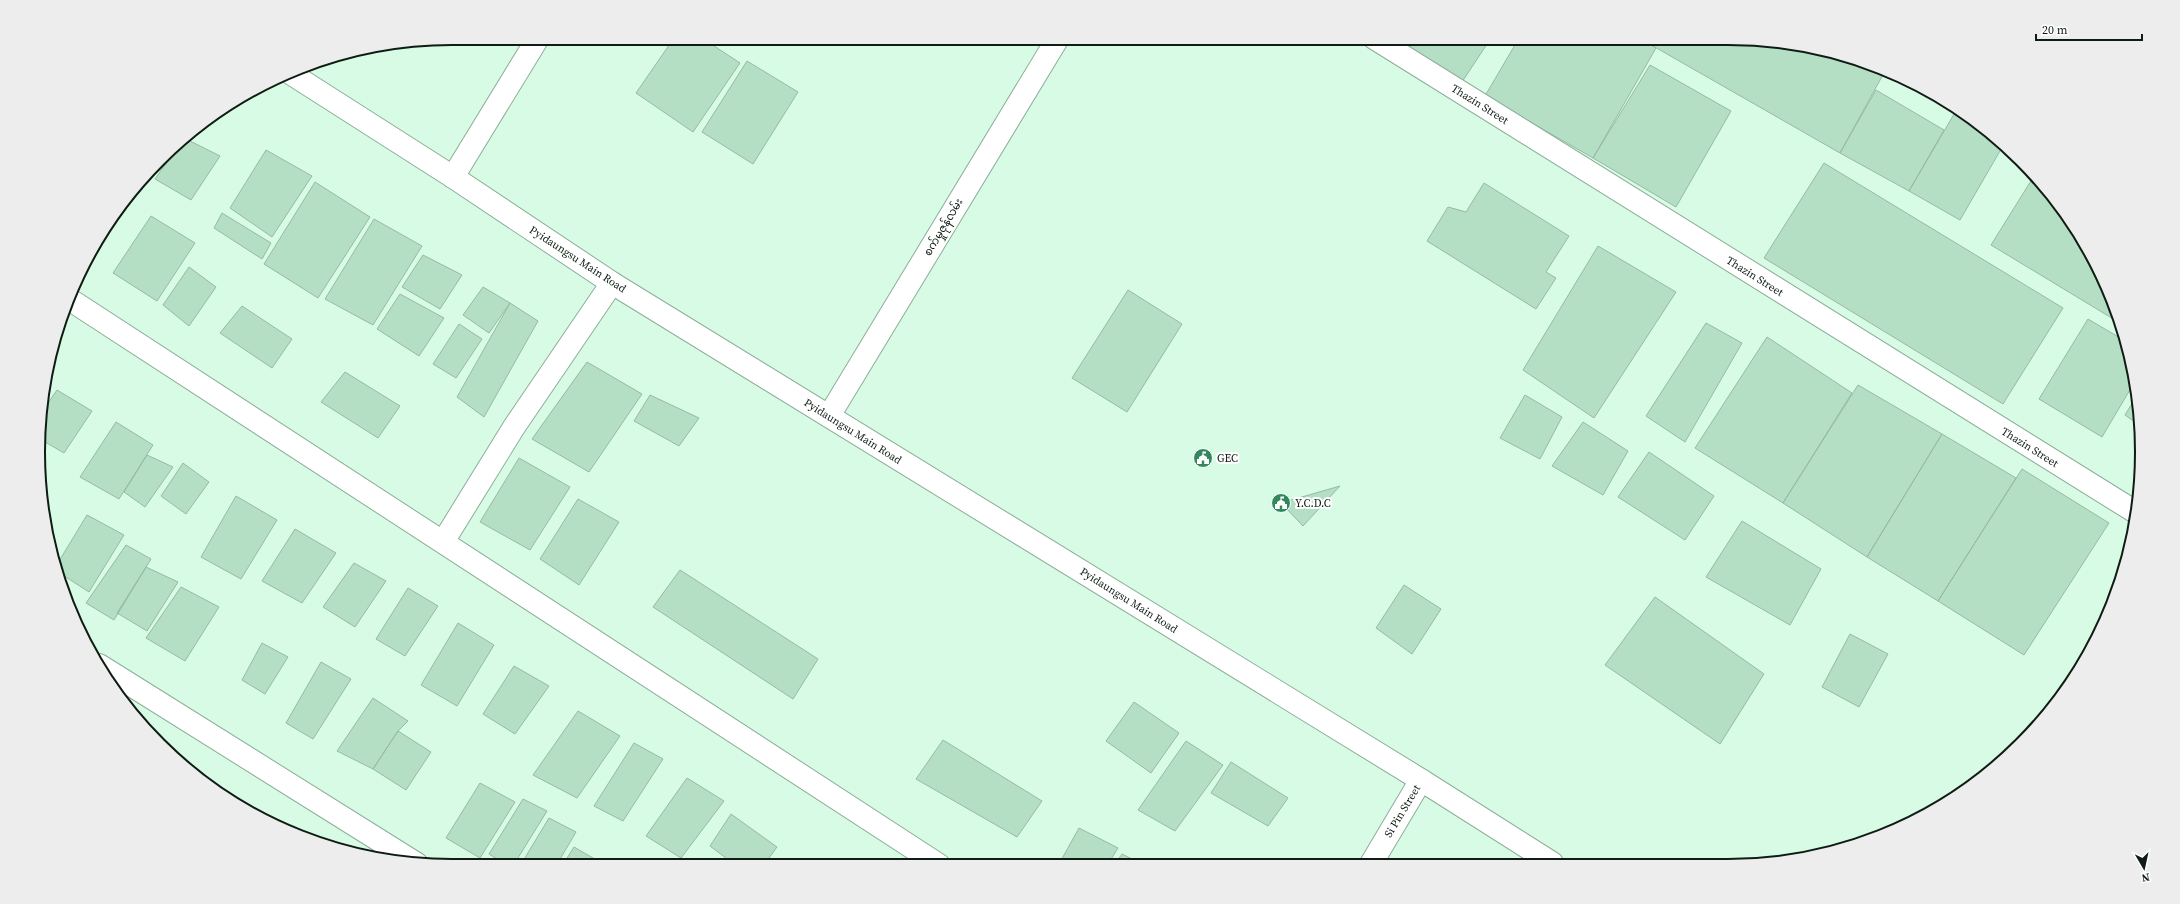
<svg xmlns="http://www.w3.org/2000/svg" width="2180" height="904" font-family="'Source Serif 4','Noto Sans Myanmar',serif">
  <style>
    .building { fill: #b5dfc5; stroke: #97b9a4 }
    .lines { fill: none; stroke-linecap: round; stroke-linejoin: round }
    .minor-casing { stroke: #8cae99; stroke-width: 24 }
    .major-casing { stroke: #8cae99; stroke-width: 24 }
    .minor { stroke: #fff; stroke-width: 22 }
    .major { stroke: #fff; stroke-width: 22 }
    .labels { text-anchor: middle; stroke-width: 4; stroke-linejoin: round; paint-order: stroke }
    .street-label { font-size: 11px; fill: #0f1c14; stroke: #fff }
    .poi-label { font-size: 11px; fill: #0f1c14; stroke: #fff; text-anchor: start }
    .rim { fill: none; stroke: #0f1c14; stroke-width: 2 }
  </style>
  <rect width="100%" height="100%" fill="#d7fbe4"/>
  <path class="building" d="M674 38H702L740 63 693 132 636 93Z
    M1393 38H1491L1462 82Z
    M1519 38H1639L1656 48 1593 158 1485 96Z
    M1639 38H1728L1782 42 1861 60 1885 71 1840 153Z
    M747 61 798 92 753 164 702 132Z
    M1650 65 1731 111 1676 207 1593 158Z
    M1876 90 1944 130 1909 191 1840 153Z
    M1957 109 2004 144 1960 220 1909 191Z
    M184 138 220 156 191 200 155 179Z
    M266 150 312 176 272 237 230 208Z
    M168 152 156 170 152 168Z
    M1824 163 2063 308 2003 404 1764 258Z
    M2034 176 2056 200 2099 269 2120 323 1991 245Z
    M315 182 370 217 318 298 264 264Z
    M1484 183 1569 236 1546 272 1556 278 1536 309 1427 241 1448 207 1466 212Z
    M222 213 271 243 262 259 214 228Z
    M151 216 195 243 157 301 113 273Z
    M374 219 422 246 373 325 325 299Z
    M1598 246 1676 292 1594 418 1523 370Z
    M423 255 462 275 440 309 402 287Z
    M189 267 216 287 189 326 163 305Z
    M483 287 510 303 489 333 463 315Z
    M1128 290 1182 324 1127 412 1072 378Z
    M400 294 444 318 419 356 377 329Z
    M510 303 538 321 484 417 457 397Z
    M242 306 292 339 272 368 220 333Z
    M2088 319 2127 342 2134 383 2102 437 2039 399Z
    M1706 323 1742 343 1685 442 1646 416Z
    M459 324 482 339 456 378 433 364Z
    M1767 337 1852 393 1783 503 1695 448Z
    M587 362 642 394 589 472 532 439Z
    M345 372 400 406 378 438 321 402Z
    M1858 385 1942 434 1867 557 1783 503Z
    M57 390 92 411 64 453 40 439 41 413Z
    M650 395 699 418 679 446 634 421Z
    M1525 395 1562 417 1540 459 1500 438Z
    M2136 397 2141 425V426L2125 415Z
    M116 422 153 445 119 499 80 477Z
    M1583 422 1628 451 1603 495 1552 466Z
    M1942 434 2016 478 1938 601 1867 557Z
    M1649 452 1714 496 1685 540 1618 497Z
    M147 455 173 467 145 507 124 492Z
    M519 458 570 487 530 550 480 522Z
    M183 463 209 482 186 514 161 496Z
    M2022 469 2109 523 2024 655 1938 601Z
    M1340 486 1303 526 1281 503Z
    M236 496 277 520 241 579 201 557Z
    M578 499 619 522 579 585 540 559Z
    M87 515 124 535 89 592 58 572 56 566Z
    M1742 521 1821 569 1790 625 1706 577Z
    M295 529 336 553 302 603 262 581Z
    M126 545 151 559 114 620 86 603Z
    M354 563 386 581 355 627 323 607Z
    M146 567 178 582 147 631 117 613Z
    M680 570 818 659 793 699 653 607Z
    M1404 585 1441 609 1412 654 1376 628Z
    M181 587 219 607 185 661 146 638Z
    M408 588 438 606 405 656 376 639Z
    M1655 597 1764 674 1720 744 1605 665Z
    M458 623 494 645 457 706 421 685Z
    M1850 634 1888 654 1859 707 1822 687Z
    M262 643 288 657 265 694 242 680Z
    M321 662 351 679 313 739 286 723Z
    M514 666 549 686 515 734 483 714Z
    M373 698 408 721 398 731 373 769 337 751Z
    M1134 702 1179 733 1151 773 1106 741Z
    M578 711 620 736 577 798 533 775Z
    M398 731 431 752 406 790 373 769Z
    M943 740 1042 801 1017 837 916 779Z
    M1186 741 1223 765 1175 831 1138 810Z
    M634 743 663 759 623 821 594 806Z
    M1231 762 1288 798 1268 826 1211 793Z
    M687 778 724 801 681 858 646 836Z
    M480 783 515 802 480 858 446 838Z
    M523 799 547 811 513 866H508L489 854Z
    M731 814 777 847 764 865H735L710 846Z
    M549 818 576 832 556 866H520Z
    M1079 828 1118 848 1108 864H1059Z
    M574 847 605 865 562 866Z
    M1122 854 1142 864H1115Z"/>
  <g class="lines">
    <g class="minor-casing">
      <path id="minor" d="M1374 38 2137 513
        M453 177 538 38
        M69 299 939 865
        M829 416 1058 38
        M443 542 514 427 612 283
        M99 665 417 864
        M1371 864 1421 780"/>
    </g>
    <g class="major-casing">
      <path id="major" d="M290 73 453 177 612 283 1421 780 1552 863"/>
    </g>
    <use href="#minor" class="minor"/>
    <use href="#major" class="major"/>
  </g>
  <defs>
    <g id="civic-disc" transform="scale(1)"><circle r="9.5" fill="#31885c" stroke="#fff"/><path d="M-.6-6.5H3V-4.5H.6V-3L4-1V1h2V6H-6V1h2V-1L-.6-3ZM-1.2 2.5V6h2.4V2.5Z" fill="#fff"/></g>
  </defs>
  <g fill-rule="evenodd">
    <use href="#civic-disc" x="1203" y="458"/>
    <use href="#civic-disc" x="1281" y="503"/>
  </g>
  <g class="labels">
    <g class="street-label">
      <text transform="translate(1480 104) rotate(32)" y="4">Thazin Street</text>
      <text transform="translate(943 227) rotate(-59)" y="4">စက်မှုဇုန်လမ်း</text>
      <text transform="translate(578 259) rotate(33)" y="4">Pyidaungsu Main Road</text>
      <text transform="translate(1755 276) rotate(32)" y="4">Thazin Street</text>
      <text transform="translate(853 431) rotate(32)" y="4">Pyidaungsu Main Road</text>
      <text transform="translate(2030 447) rotate(32)" y="4">Thazin Street</text>
      <text transform="translate(1129 600) rotate(32)" y="4">Pyidaungsu Main Road</text>
      <text transform="translate(1402 811) rotate(-59)" y="4">Si Pin Street</text>
    </g>
    <g class="poi-label">
      <text x="1217" y="462">GEC</text>
      <text x="1295" y="507">Y.C.D.C</text>
    </g>
  </g>
  <path d="M0 0H2180V904H0ZM452 45H1728A407 407 0 0 1 2135 452V452A407 407 0 0 1 1728 859H452A407 407 0 0 1 45 452V452A407 407 0 0 1 452 45Z" fill="#ecedec" fill-rule="evenodd"/>
  <path class="rim" d="M452 45H1728A407 407 0 0 1 2135 452V452A407 407 0 0 1 1728 859H452A407 407 0 0 1 45 452V452A407 407 0 0 1 452 45Z"/>
  <g transform="translate(2144 868) rotate(171)" stroke="#ffffff" stroke-width="3" paint-order="stroke">
  <path d="M0-3L7 15L0 10L-7 15Z" fill="#0f1c14"/>
  <text y="-6" font-size="11" font-weight="bold" text-anchor="middle" fill="#0f1c14">N</text>
  </g>
  <path d="M2036 34v6h106v-6" fill="none" stroke="#0f1c14" stroke-width="2"/>
  <text x="2042" y="34" font-size="12" fill="#0f1c14" stroke="#ffffff" stroke-width="3" paint-order="stroke">20 m</text>
</svg>
